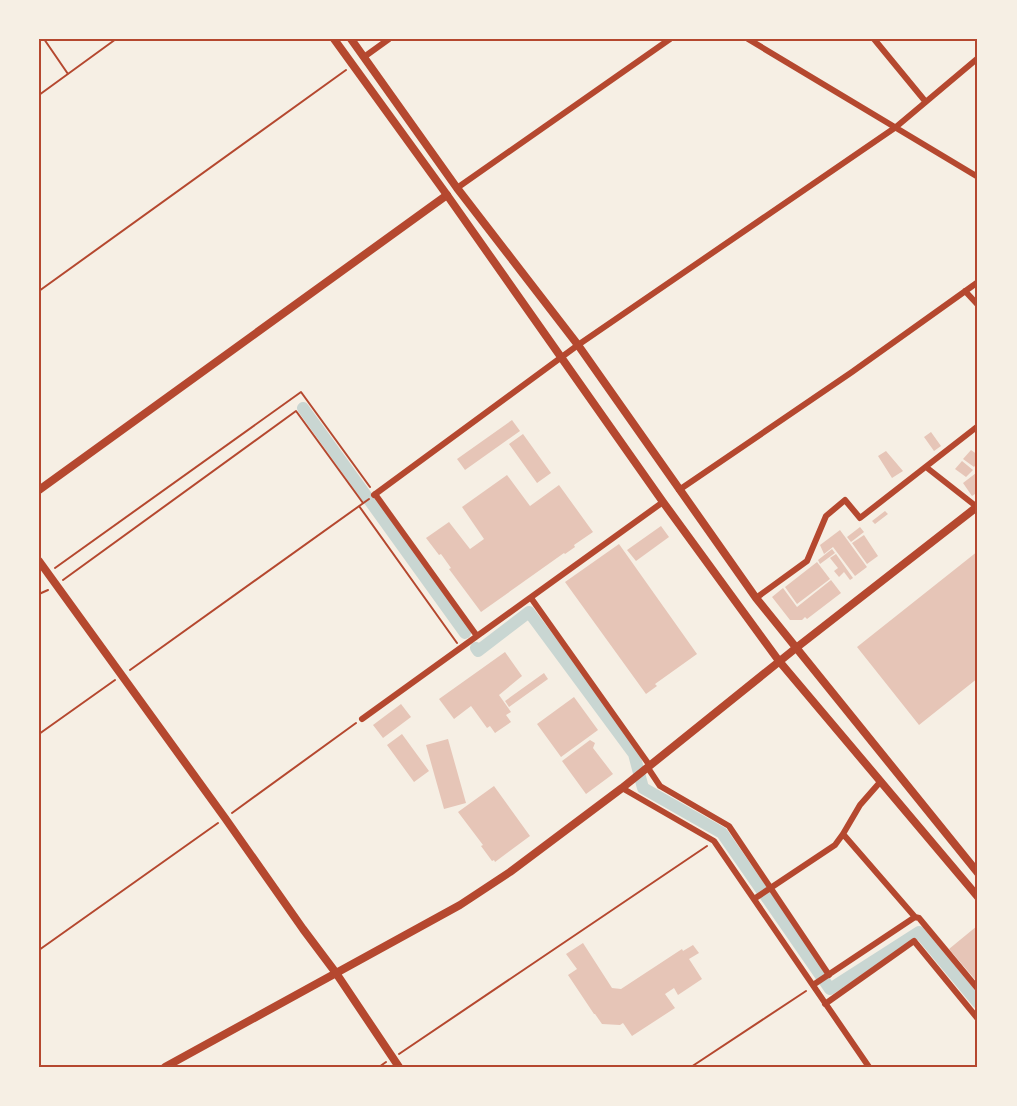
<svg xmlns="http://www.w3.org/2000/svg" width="1017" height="1106" font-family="'Source Sans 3',sans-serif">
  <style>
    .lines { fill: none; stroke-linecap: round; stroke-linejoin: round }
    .canal { stroke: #c9d6d2; stroke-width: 12 }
    .building { fill: #e6c5b7 }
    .path { stroke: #b5482f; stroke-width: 2 }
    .minor { stroke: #b5482f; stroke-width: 6 }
    .tertiary { stroke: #b5482f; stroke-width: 8 }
    .secondary { stroke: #b5482f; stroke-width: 8 }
    .neatline { fill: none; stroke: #b5482f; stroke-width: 2 }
  </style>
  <rect width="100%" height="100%" fill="#f6efe4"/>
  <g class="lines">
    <path class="canal" d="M303 408 465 633
      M476 648 478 651 529 612 634 754 643 788 722 833 830 989 919 932 978 1003"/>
  </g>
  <path class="building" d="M512 420 520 431 465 470 457 459Z
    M931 432 941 446 934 451 924 437Z
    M523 434 551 473 537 483 509 444Z
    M971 450 978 455V462L974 467 963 459Z
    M886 451 903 471 892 478 878 456Z
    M962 461 973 470 966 477 955 469Z
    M976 473 978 476V492L972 496 963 483Z
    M507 475 530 506 559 485 593 532 574 545 575 547 565 554 564 553 481 612 449 569 451 568 441 554 439 555 426 538 449 522 470 549 484 539 462 507Z
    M885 511 888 514 875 524 872 521Z
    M661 526 669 537 636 561 627 550Z
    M860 527 864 532 851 542 847 537Z
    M840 530 867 567 855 576 833 547 824 554 820 545Z
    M864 535 878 556 867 564 852 543Z
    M619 544 697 654 655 684 657 686 646 694 565 582Z
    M832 549 835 553 820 564 818 560Z
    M978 551V678L919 725 857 647Z
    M836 554 853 578 850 580 844 572 839 577 834 571 838 568 830 558Z
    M817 562 830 579 797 604 785 587Z
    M831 580 841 593 807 619 805 617 802 620H790L772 597 783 588 797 607Z
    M505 652 522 676 499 695 511 712 506 715 511 722 495 733 490 726 487 728 471 706 454 719 439 699Z
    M544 673 548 679 509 707 505 701Z
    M574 697 598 730 561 757 537 724Z
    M401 704 411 717 383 738 373 725Z
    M402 734 429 771 414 782 387 745Z
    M448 739 466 803 444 809 426 745Z
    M590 740 595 743 593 748 613 774 586 794 562 761Z
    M494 786 530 836 495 862 494 860 492 861 481 846 483 845 458 812Z
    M977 926 978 928V983L949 949Z
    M583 943 612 988 621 989 682 949 683 951 693 945 699 953 689 959 702 979 678 995 674 988 665 994 675 1008 632 1036 623 1023 620 1025 602 1024 595 1014H594L568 975 577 969 566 954Z"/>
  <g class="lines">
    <path class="path" d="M44 39 68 74
      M39 95 116 39
      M39 291 346 70
      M359 506 457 643
      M55 568 301 392 370 487
      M63 580 296 411 363 503
      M39 594 48 590
      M130 670 369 499
      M39 734 115 680
      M232 813 356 723
      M39 950 218 823
      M399 1054 707 846
      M379 1067 386 1062
      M691 1067 806 991"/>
    <path class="minor" d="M748 39 978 177
      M874 39 925 101
      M364 57 389 39
      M457 188 670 39
      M965 291 978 305
      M926 467 977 507
      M679 490 852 372 978 282
      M375 494 477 636
      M374 495 578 345 896 127 978 58
      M531 598 650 766
      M756 598 807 561 826 516 845 500 860 518 978 426
      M362 719 663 502
      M648 768 660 786 729 826 829 975
      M622 788 714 841 869 1067
      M754 899 835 845 843 834 860 805 881 781
      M915 917 919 918 978 989
      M813 985 915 917 843 834
      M825 1004 914 941 978 1019"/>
    <path class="tertiary" d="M39 490 447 195
      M39 561 225 818 303 929 336 973 399 1067
      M165 1067 460 905 510 872 622 788 796 648 978 506"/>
    <path class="secondary" d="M334 39 447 195 663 502 779 661 978 897
      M351 39 457 188 578 345 756 598 978 873"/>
  </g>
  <rect width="1017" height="1106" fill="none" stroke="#f6efe4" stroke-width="81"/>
  <rect x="40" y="40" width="936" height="1026" class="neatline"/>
</svg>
